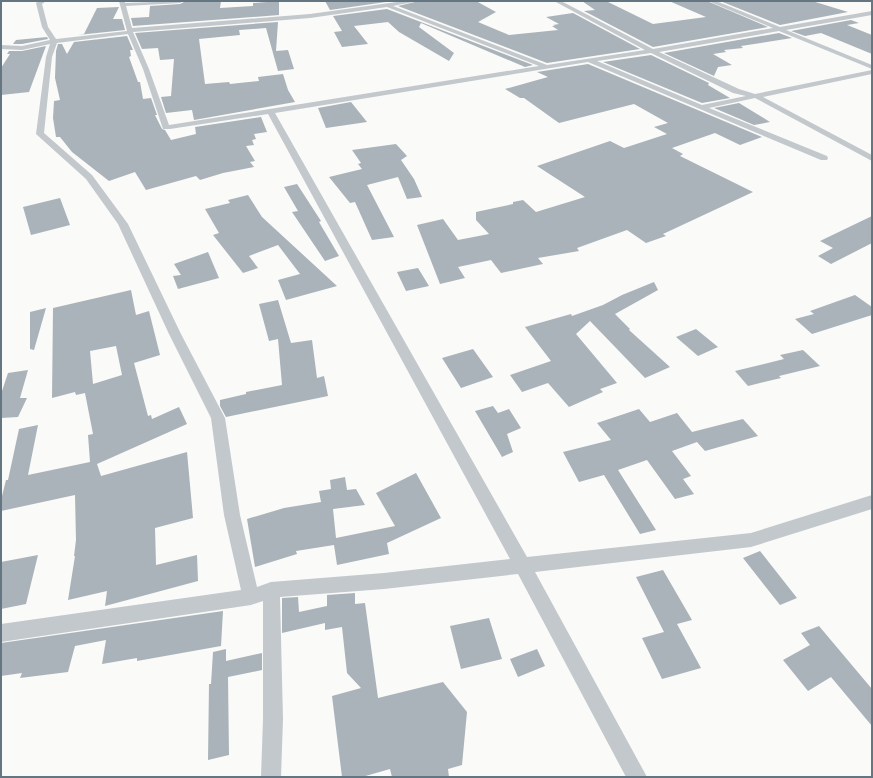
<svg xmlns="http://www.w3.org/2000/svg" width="873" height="778" font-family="'Varela Round',sans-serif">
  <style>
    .building { fill: #aab3b9; fill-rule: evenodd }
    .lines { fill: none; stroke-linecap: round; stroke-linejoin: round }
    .minor { fill: #c3c8cc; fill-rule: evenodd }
  </style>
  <rect width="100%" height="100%" fill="#fafaf8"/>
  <path class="building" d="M221 1 220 8 253 6V3L279 1V15L133 26 131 18 149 17 150 6 180 4 184 2 192 1Z
    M325 1H393L330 10Z
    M419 1H476L496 12 478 22 509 35 558 30 552 26H555L553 25 559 24 546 17 573 13 640 49 547 63 398 6Z
    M582 1H606L653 24 706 17 669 1H707L768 27 653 47 584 11 595 10Z
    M720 1H812L848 12 780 25Z
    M119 7 113 19H122L125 30 78 35 84 34 97 8Z
    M387 9 533 65 525 67 421 23 419 27 454 53 449 61 399 32 388 22 354 26 368 44 342 47 334 32 342 31 333 16Z
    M851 20 859 23 847 25 872 35V54L821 33 805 36 791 31Z
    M278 22 276 51 288 50 294 69 278 71 266 28 239 30 240 35 199 39 205 84 229 82 230 84 259 81 258 77 283 74 288 90 295 102 194 120 192 110 166 113 161 97 171 96 174 59 160 60 158 48 142 49 135 33Z
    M779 33 792 38 741 46 743 48 724 50 726 52 713 54 732 65 718 67 714 76 664 53Z
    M127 36 133 50H130L131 56 129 57 138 82H140L143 99 151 98 157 115H155L162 129 165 130 171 140 196 134 195 127 261 117 267 132 254 134 256 139 252 140 254 145 246 146 255 161 250 162 254 167 223 173 200 180 196 176 146 190 135 172 109 181 72 152 60 137H56L53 118 54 101 60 100 55 78 56 51 58 44H62L67 54 74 42Z
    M47 37 48 39 22 44H13L16 40Z
    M46 46 29 92 1 95V68L10 54H7L9 51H22Z
    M651 55 709 83 708 85 730 98 702 103 603 62Z
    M588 64 762 137 740 145 715 133 672 148 683 154 680 156 753 192 663 234 666 236 646 243 627 230 577 248 579 251 538 258 543 264 501 273 491 260 458 267 465 278 440 284 417 225 443 219 458 240 489 234 476 220V212L513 204V202L523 200 536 212 585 197 537 166 610 141 624 148 667 134 654 127 668 123 634 104 559 123 524 98H520L505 89 548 77 537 72Z
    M351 102 367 122 326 128 318 108Z
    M739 103 770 122 754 125 714 108Z
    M396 144 407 156 401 160 414 179 422 197 407 199 398 177 367 185 394 237 372 240 355 202 350 203 329 177 362 169 358 164 361 163 352 150Z
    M297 184 321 221 319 222 339 256 325 261 292 212 298 211 284 187Z
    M248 195 262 217 337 286 286 300 278 280 300 274 278 245 249 256 258 268 243 273 213 235 219 233 205 209 230 203 228 200Z
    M60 198 70 225 31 235 23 207Z
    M872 216V243L831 264 818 256 833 248 820 241Z
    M208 252 219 278 178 289 173 276 181 275 174 264Z
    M418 268 429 286 406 291 397 272Z
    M654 282 658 290 615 314 630 329 629 330 670 367 645 378 590 321 576 334 617 383 600 389 603 392 569 407 548 383 522 392 510 375 551 361 525 327 571 314 572 316 603 305 622 295Z
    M131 290 136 315 149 311 160 355 134 363 148 416 151 415 152 419 179 407 187 424 97 464 101 476 187 452 193 518 155 528 156 565 197 555 198 581 105 606 107 591 68 600 75 556H74L76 540 75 495 1 511V500L6 480H8L19 429 38 425 28 475 90 462 88 435 93 434 85 393 76 395 75 392 52 398 53 308ZM116 346 122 375 93 384 90 351Z
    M855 295 872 307V315L812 334 795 319 814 314 810 311Z
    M278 300 291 343 312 340 317 378 324 376 328 396 226 417 220 406V400L246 394V392L282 385 278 339 269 341 259 304Z
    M46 308 34 350 30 349V312Z
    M696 329 718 347 698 356 676 337Z
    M473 349 493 377 461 388 442 358Z
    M803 350 820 366 779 376 781 378 748 386 735 371 784 359 780 355Z
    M28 370 20 398H27L18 417 1 418V394L8 373Z
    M493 406 498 413 509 409 521 428 507 434 513 452 502 457 475 411Z
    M639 409 650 422 677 413 692 432 743 419 758 436 705 451 697 442 672 451 691 476 683 479 694 494 675 499 647 460 618 470 656 530 640 534 604 475 579 482 563 452 611 440 597 423Z
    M416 473 441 518 387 543 389 554 337 565 334 545 296 551 297 554 255 567 247 519 284 508 321 502 319 491 331 489 330 480 345 477 347 490 356 489 365 505 333 509 336 538 395 526 376 493Z
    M760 551 797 598 780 605 743 558Z
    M38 555 26 604 1 609V562Z
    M663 570 692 620 677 624 701 668 662 679 642 638 664 632 636 577Z
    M355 593V604L365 603 378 698 443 682 467 712 462 765 448 769 449 777H392L390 769 362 777H342L332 696 361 688 347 673 342 627 325 630V623L282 633V598L298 597 299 612 327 606V595Z
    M223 611 221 646 137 661V658L102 664 106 640 75 646 68 672 20 678 22 673 1 676V643Z
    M489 618 502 659 461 669 450 626Z
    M819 626 872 689V726L831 677 808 691 783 660 810 645 801 633Z
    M226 649V661L262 653V670L228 677 229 755 208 760 209 684H211L213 652Z
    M537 649 545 666 518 677 510 659Z"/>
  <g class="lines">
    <path class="minor" d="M39 1H46L42 4 48 27 56 39 127 31 119 1H125V3L183 1 180 3 126 6 132 28 310 14 404 1H418L393 6 547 65 645 50 554 1H561L653 49 773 28 708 1H716L780 27 872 11V15L786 30 872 65V69L779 31 659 52 739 89 755 94 872 70V74L763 97 872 155V161L755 98 709 108 827 156 828 158 827 160H821L588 62 275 113 527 557 751 533 872 495V509L751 547 535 572 647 777H626L518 574 384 589 280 597 283 719 281 777H261L263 719V601L251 605 1 642V624L241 590 224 515 211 418 169 334 118 224 86 179 36 134 46 57 50 44 22 50 1 49V45L22 46 50 40 42 27 36 3ZM387 7 539 66 169 125 149 69 133 32 310 18ZM128 34 143 69 163 129H170L268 114 510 559 384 573 271 582 257 587 240 515 225 418 181 334 128 224 92 175 44 133 52 57 57 43ZM651 53 733 93 746 96 702 105 597 61Z"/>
  </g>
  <rect width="873" height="778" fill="none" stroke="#657683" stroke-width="4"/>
</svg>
